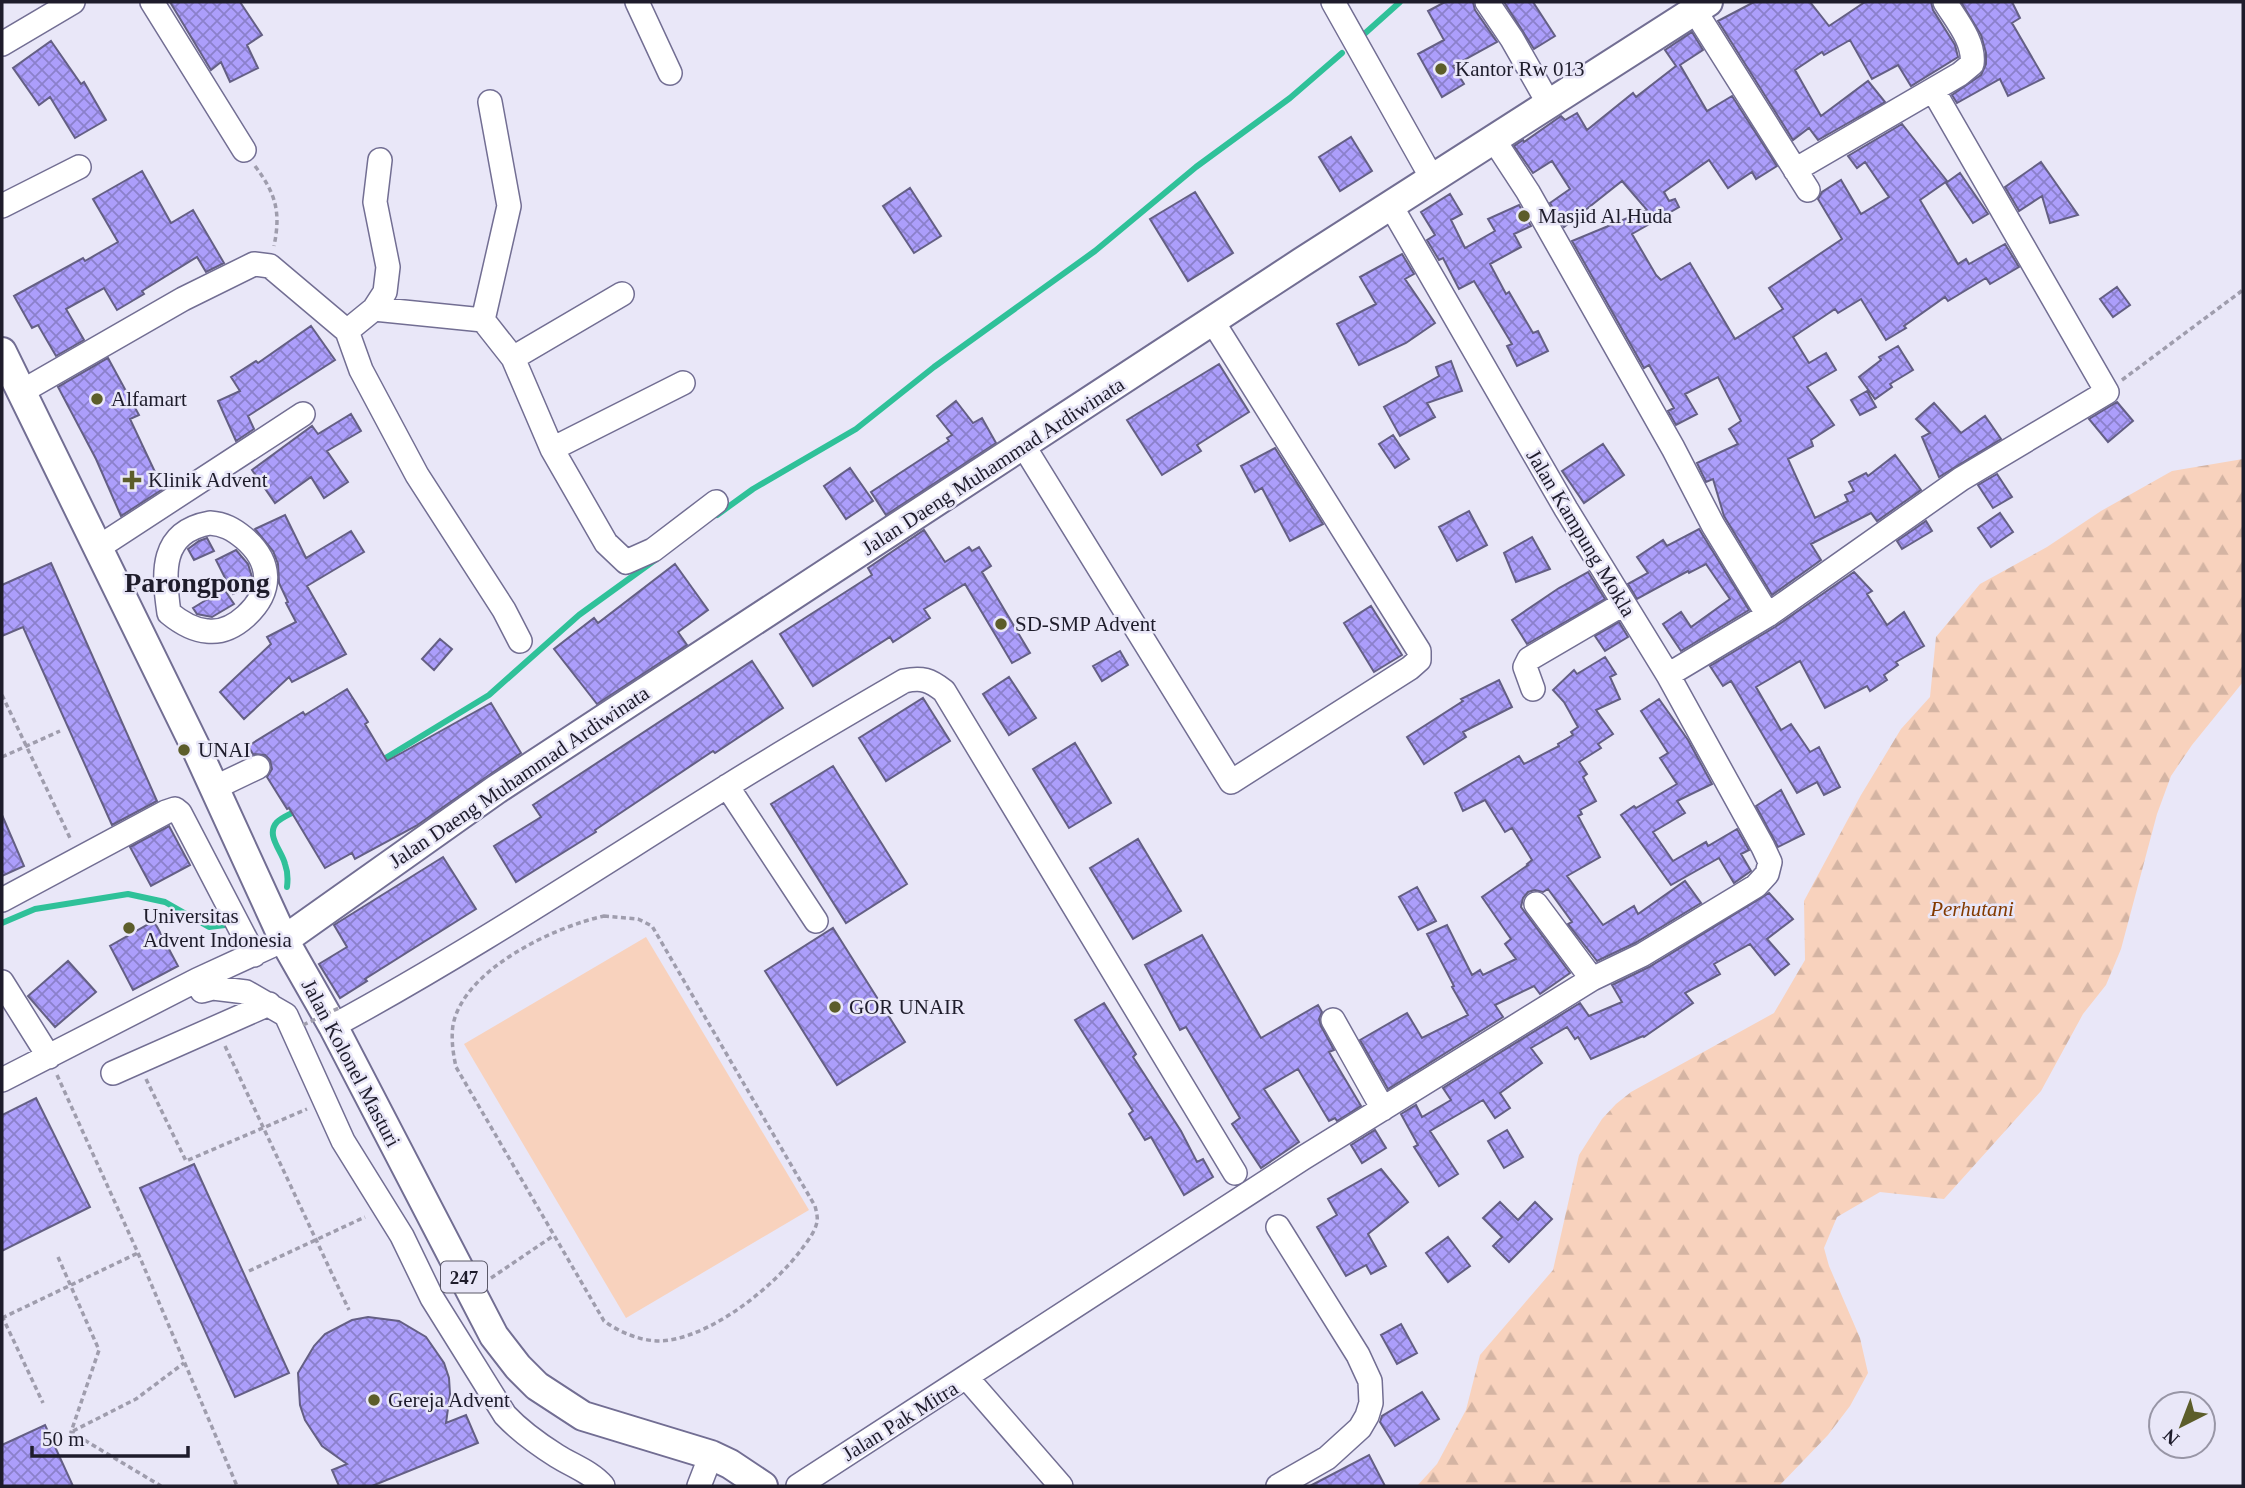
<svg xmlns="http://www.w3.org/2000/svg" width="2245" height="1488" font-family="Georgia,serif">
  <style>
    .forest { fill: url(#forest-firs) }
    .pitch { fill: #f8d2bd }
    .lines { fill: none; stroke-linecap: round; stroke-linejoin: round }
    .stream { stroke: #2fc199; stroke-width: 6 }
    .building { fill: url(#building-cross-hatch); stroke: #645f84; stroke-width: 2 }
    .minor-casing { stroke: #726e93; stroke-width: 26 }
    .major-casing { stroke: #726e93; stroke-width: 32 }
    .path { stroke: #9f9dad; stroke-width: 3.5; stroke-dasharray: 5 3.5; stroke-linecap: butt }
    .minor { stroke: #fff; stroke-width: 23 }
    .major { stroke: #fff; stroke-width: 28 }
    .path-bridge { stroke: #9f9dad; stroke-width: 3.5; stroke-dasharray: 5 3.5; stroke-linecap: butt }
    .poi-dot { fill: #5c5d2a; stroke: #e9e7f8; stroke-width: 2.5 }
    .labels { text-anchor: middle; stroke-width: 5; stroke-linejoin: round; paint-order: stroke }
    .shield { fill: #e9e7f8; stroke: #5b5968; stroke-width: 2 }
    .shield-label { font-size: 19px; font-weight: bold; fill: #1e1c2b }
    .poi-label { font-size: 21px; fill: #1e1c2b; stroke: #e9e7f8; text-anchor: start }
    .street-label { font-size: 21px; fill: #1e1c2b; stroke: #e9e7f8 }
    .park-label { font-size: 21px; font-style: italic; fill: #833a00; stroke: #e9e7f8 }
    .district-label { font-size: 28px; font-weight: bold; fill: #1e1c2b; stroke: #e9e7f8 }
  </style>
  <defs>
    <pattern id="forest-firs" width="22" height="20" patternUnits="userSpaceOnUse" patternTransform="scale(1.75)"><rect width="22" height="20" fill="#f8d2bd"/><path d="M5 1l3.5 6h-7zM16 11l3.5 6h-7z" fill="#d4b4a3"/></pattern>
    <pattern id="building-cross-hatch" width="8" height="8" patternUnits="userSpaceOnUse" patternTransform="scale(1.75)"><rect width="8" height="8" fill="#ac9efb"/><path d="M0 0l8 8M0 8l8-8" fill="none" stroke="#8b80cb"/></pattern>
  </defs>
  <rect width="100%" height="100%" fill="#e9e7f8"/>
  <path class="forest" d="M2243 459V682L2192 745 2171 776 2157 814 2121 949 2106 985 2083 1014 2041 1091 1944 1199 1880 1192 1837 1217 1824 1248 1829 1266 1860 1338 1868 1373 1850 1406 1828 1435 1779 1486H1417L1437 1464 1466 1410 1480 1355 1553 1270 1579 1155 1602 1119 1616 1104 1631 1092 1774 1013 1805 960 1804 901 1861 795 1901 729 1930 697 1936 637 1980 584 2047 547 2101 511 2172 471Z"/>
  <path class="pitch" d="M646 937 809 1210 626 1318 464 1044Z"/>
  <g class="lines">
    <path class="stream" d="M1362 36 1400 2
      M717 515 753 489 856 429 934 367 1095 251 1196 167 1290 98 1342 53
      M379 762 489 695 579 615 655 560
      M287 887C288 879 288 872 285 864 282 851 265 835 277 822 282 817 291 814 297 810
      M2 923 35 909 128 894 165 902 209 927 225 925"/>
  </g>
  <path class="building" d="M170 2H240L262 35 247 45 258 68 230 82 221 62 211 70Z
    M1445 2H1473L1475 10 1497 42 1453 66 1464 84 1442 97 1418 54 1444 40 1428 11Z
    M1504 2H1533L1555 36 1534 49Z
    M1754 2H1810L1829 26 1865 2H1931L1933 10 1955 45 1958 57 1911 86 1898 65 1872 79 1850 40 1824 55 1822 52 1795 70 1821 116 1868 81 1885 102 1818 140 1809 128 1793 140 1718 21Z
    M1961 2H2012L2020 18 2012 23 2044 78 2008 96 2000 79 1957 103 1952 95 1981 75 1986 64V53L1981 35Z
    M1692 32 1703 50 1680 65 1707 111 1732 96 1777 166 1756 179 1752 172 1728 188 1709 160 1664 192 1669 201 1675 199 1679 207 1632 234 1656 275 1661 280 1690 263 1735 339 1783 309 1769 288 1842 239 1818 199 1822 192 1841 180 1861 214 1889 197 1865 162 1857 168 1848 156 1902 124 1947 181 1920 200 1958 264 1966 259 1969 264 2005 244 2019 267 1990 284 1986 278 1948 301 1945 297 1904 326 1906 328 1886 340 1861 299 1838 313 1835 309 1793 337 1809 363 1826 353 1836 370 1807 387 1834 425 1811 440 1813 446 1788 459 1815 518 1848 501 1845 495 1854 491 1849 482 1866 473 1868 476 1895 455 1921 490 1877 521 1871 513 1811 544 1821 560 1772 595 1724 516 1713 479 1706 482 1697 463 1738 444 1729 429 1741 421 1718 377 1685 394 1697 414 1676 425 1668 411 1674 408 1649 365 1644 368 1572 241 1647 210 1622 181 1564 227 1550 203 1570 189 1552 161 1533 173 1514 146 1523 140 1524 142 1561 116 1565 120 1577 113 1587 130 1633 93 1636 97 1676 66 1665 50Z
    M51 41 81 84 84 82 106 120 75 138 50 97 39 105 13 68Z
    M1351 137 1372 171 1340 191 1319 157Z
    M2041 162 2078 215 2050 223 2042 196 2019 211 2018 209 2005 187Z
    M142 171 171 223 193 210 224 263 206 272 197 257 142 291 144 294 117 310 104 288 66 309 84 340 56 356 38 325 32 328 14 296 83 258 85 261 118 242 93 199Z
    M1960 173 1988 214 1973 223 1946 183Z
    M910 188 941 236 914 253 883 206Z
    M1195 192 1233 253 1188 281 1150 219Z
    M1450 194 1462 214 1451 220 1465 248 1495 231 1488 219 1519 205 1531 226 1514 234 1521 247 1490 264 1506 294 1509 292 1533 333 1538 331 1548 351 1517 366 1507 346 1512 344 1474 281 1459 289 1443 258 1439 260 1427 240 1435 235 1421 212Z
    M1402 254 1414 274 1405 279 1435 323 1406 343 1359 365 1337 324 1376 304 1360 277Z
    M2117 287 2130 305 2113 317 2100 299Z
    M311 326 335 360 248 416 254 429 236 441 218 401 240 391 231 377 256 361 258 363Z
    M1898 346 1913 370 1890 384 1892 387 1875 399 1859 377 1881 360 1879 357Z
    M108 358 139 415 130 419 163 489 121 516 96 459 58 387Z
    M1451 361 1462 391 1427 403 1435 417 1400 436 1384 407 1439 376 1436 367Z
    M1219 364 1249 412 1197 445 1201 451 1162 475 1127 420Z
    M1867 391 1876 407 1860 415 1851 400Z
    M956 401 973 423 982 418 996 443 886 515 871 492 949 441 947 438 952 435 937 416Z
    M2117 402 2133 421 2108 442 2089 419Z
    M1934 403 1961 433 1985 416 2001 439 1939 477 1922 437 1930 433 1916 419Z
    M351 414 361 431 327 451 348 482 324 498 311 477 275 503 252 470 312 426 318 434Z
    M1393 435 1409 459 1395 468 1379 444Z
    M1603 444 1624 475 1584 503 1562 471Z
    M1275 448 1323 524 1290 541 1262 488 1255 492 1241 466Z
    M850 468 873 501 846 519 824 486Z
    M1997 474 2012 497 1993 508 1978 485Z
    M1469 511 1487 545 1457 561 1439 527Z
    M2000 513 2013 532 1991 547 1978 528Z
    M285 515 306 558 351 531 364 552 307 586 346 654 292 682 289 677 244 719 220 692 271 644 267 637 296 622 286 603 288 602 279 583 278 564 273 551 255 529Z
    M1926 521 1932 531 1902 549 1897 541Z
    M1699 529 1749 610 1681 651 1663 624 1681 612 1691 627 1730 599 1706 564 1689 573 1688 571 1637 599 1628 584 1648 573 1637 557 1663 540 1667 546Z
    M924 530 945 562 969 547 972 551 979 547 991 566 982 572 1030 653 1012 663 965 584 924 609 930 618 893 642 890 637 813 686 780 634 872 575 868 568Z
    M1532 537 1550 569 1516 582 1504 553Z
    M207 538 214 551 194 560 188 549 199 541Z
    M236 550 248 564 252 577 250 586 233 594 216 560Z
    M51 563 157 801 112 825 23 627 2 636V585Z
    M675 564 708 610 678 632 687 645 597 704 554 649 594 618 598 623Z
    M1588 572 1605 599 1527 644 1512 620 1559 588Z
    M1854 572 1872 591 1867 594 1887 625 1904 612 1924 646 1896 662 1898 665 1884 675 1887 680 1870 691 1867 686 1825 708 1800 661 1756 687 1781 730 1791 724 1810 752 1819 747 1840 787 1824 795 1817 782 1797 793 1731 681 1723 686 1710 666 1775 627Z
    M224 589 234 604 212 617 197 614 193 608Z
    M1371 606 1402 655 1374 672 1344 623Z
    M1619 622 1628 637 1605 651 1595 636Z
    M440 639 452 649 434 670 422 659Z
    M1120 651 1128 665 1102 681 1093 666Z
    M1605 657 1616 674 1610 677 1620 699 1596 710 1613 734 1598 744 1601 748 1579 762 1587 774 1583 777 1596 801 1580 810 1582 814 1578 816 1600 857 1567 876 1603 925 1634 906 1638 914 1685 881 1701 903 1635 943 1597 961 1568 924 1572 922 1548 889 1543 892 1535 890 1528 892 1523 898 1521 907 1570 973 1540 994 1534 986 1495 1005 1503 1017 1388 1089 1360 1040 1407 1013 1422 1038 1468 1015 1452 987 1454 986 1427 934 1447 925 1472 975 1480 970 1483 975 1516 959 1505 944 1511 939 1482 897 1528 865 1527 864 1532 860 1512 828 1505 832 1485 800 1463 811 1455 793 1519 756 1524 764 1559 746 1558 744 1573 735 1571 732 1578 727 1564 702 1553 690 1574 670 1577 674Z
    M752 661 783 708 715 753 713 751 595 830 596 832 516 882 494 846 541 817 533 805Z
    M1009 677 1036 718 1009 735 983 694Z
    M1499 680 1512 707 1463 732 1466 737 1424 764 1407 737 1463 701 1461 699Z
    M347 689 368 722 365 724 387 761 491 703 521 753 416 826 355 859 352 853 325 868 289 808 287 809 267 777 272 769 270 760 265 755 253 754 248 746 303 712 305 715Z
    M923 698 950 741 886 781 859 738Z
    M1659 699 1688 740 1712 784 1677 801 1685 813 1653 832 1673 861 1706 842 1708 846 1737 829 1749 850 1741 854 1751 871 1734 883 1719 858 1671 885 1621 815 1634 806 1636 808 1677 784 1660 758 1668 753 1641 711Z
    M1075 743 1111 803 1069 828 1033 769Z
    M833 766 907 884 846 923 771 804Z
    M1781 790 1804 834 1778 847 1756 806Z
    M2 815 24 866 2 876Z
    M169 826 190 865 151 886 130 847Z
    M1138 839 1181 911 1133 939 1090 868Z
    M443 857 476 909 365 979 367 981 340 998 319 964 347 947 334 925Z
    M1417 887 1436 921 1418 930 1399 897Z
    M1769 893 1793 919 1767 939 1789 964 1775 975 1750 944 1714 964 1720 974 1685 993 1693 1003 1644 1037 1643 1036 1591 1059 1578 1037 1575 1039 1567 1027 1531 1048 1542 1063 1500 1093 1510 1108 1495 1118 1483 1100 1430 1131 1458 1174 1439 1186 1414 1147 1418 1145 1401 1114 1416 1105 1422 1117 1451 1100 1443 1088 1580 1003 1589 1016 1622 1002 1612 985 1649 967Z
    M154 921 178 966 133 990 110 946Z
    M833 928 905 1042 837 1085 765 971Z
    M1202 935 1261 1038 1318 1005 1322 1012 1319 1019 1321 1026 1334 1050 1329 1052 1361 1106 1337 1121 1335 1118 1329 1121 1298 1069 1264 1089 1299 1142 1261 1168 1232 1124 1240 1118 1186 1027 1180 1030 1145 965Z
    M68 961 96 992 55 1027 28 996Z
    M1104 1003 1136 1054 1133 1057 1181 1131 1197 1162 1203 1159 1213 1177 1184 1195 1151 1137 1145 1140 1129 1114 1133 1111 1075 1020Z
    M36 1098 90 1207 2 1251V1115Z
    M1375 1130 1386 1148 1362 1163 1351 1145Z
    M1507 1130 1523 1157 1504 1168 1488 1141Z
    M194 1164 289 1373 235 1397 140 1188Z
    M1381 1169 1408 1202 1368 1234 1386 1266 1371 1274 1366 1265 1346 1276 1317 1227 1337 1215 1328 1199Z
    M1500 1202 1518 1220 1535 1202 1552 1219 1509 1262 1493 1246 1502 1237 1483 1218Z
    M1448 1237 1470 1266 1448 1282 1426 1253Z
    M368 1317 399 1321 426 1337 444 1363 449 1378 450 1394 446 1423 466 1415 478 1443 372 1486H339L332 1470 347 1464 322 1446 305 1420 300 1405 298 1373 314 1346 325 1334 352 1320Z
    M1401 1324 1417 1353 1397 1364 1381 1335Z
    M1422 1392 1439 1419 1395 1446 1380 1422 1382 1416Z
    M45 1425 73 1486H2V1445Z
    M1369 1455 1385 1486H1310Z"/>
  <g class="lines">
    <g class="minor-casing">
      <path id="minor" d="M152 2 244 150
        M637 2 670 73
        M1333 2 1433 180
        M1487 2 1512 39 1549 104
        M1695 11 1808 190
        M2 44 73 2
        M1494 140 1528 192 1673 448 1713 525 1768 615
        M1795 170 1960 74 1972 64C1975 42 1956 20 1945 2
        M2 206 79 167
        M374 309 483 320 513 358 552 449 606 543 626 562 653 550 716 502
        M483 320 509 206 490 102
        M347 331 374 309 385 292 388 267 375 202 380 160
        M513 358 622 294
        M21 392 183 299 254 264 270 266 347 331 361 370 417 475 504 610 520 641
        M1023 445 1231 782 1410 668 1419 660V651L1213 322
        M552 449 683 383
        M210 523C224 524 233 529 244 538 272 562 273 591 246 616 235 626 222 633 207 631 192 630 180 622 169 613 163 572 160 532 210 523Z
        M99 547 303 414
        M1668 675 1768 615 1961 479 2107 392 1933 90
        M1533 689 1525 667 1529 659 1623 604
        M727 786 816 921
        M214 788 258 767
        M2 900 166 812 175 809 180 813 254 955
        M1536 904 1592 979
        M2 982 49 1057
        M202 991 213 988 246 992 286 1015 343 1141 402 1236 432 1298 505 1415C520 1431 538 1444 557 1456 573 1466 591 1472 603 1486
        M1333 1020 1383 1109
        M333 1026C468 953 596 868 726 787 785 750 844 716 904 681 922 677 930 680 944 691L1235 1173
        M113 1073 269 1004
        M2 1080 197 980 284 940
        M1278 1227 1358 1355 1370 1381 1371 1403 1367 1416 1360 1428 1327 1458 1278 1486
        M967 1378 1061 1486
        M699 1486 711 1455
        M798 1486 1303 1158 1592 979 1642 955 1756 886 1767 874 1770 862 1763 847 1668 675 1566 509 1391 206"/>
    </g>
    <g class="major-casing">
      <path id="major" d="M2 352 196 748 284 940 333 1026 494 1336 518 1367 537 1386 583 1416 711 1455 730 1464 763 1486
        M284 940 497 789 1302 262 1708 2"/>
    </g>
    <path class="path" d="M255 166C276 194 281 212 274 246
      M2122 380 2243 290
      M2 695 71 840
      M2 757 60 731
      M604 916 638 919 652 926 815 1206C816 1210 818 1217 817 1222 815 1232 807 1242 801 1250 773 1287 717 1332 670 1340 647 1344 622 1334 604 1321L456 1067C453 1053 451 1039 453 1025 464 969 554 927 604 916Z
      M225 1046 349 1310
      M57 1075 138 1253 237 1486
      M146 1079 186 1161 307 1109
      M58 1257 99 1350 71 1432 161 1486
      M249 1271 365 1217
      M491 1278 553 1236
      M2 1316 43 1403
      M2 1318 138 1253
      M73 1431 136 1399 184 1363"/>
    <use href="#minor" class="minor"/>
    <use href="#major" class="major"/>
    <path class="path-bridge" d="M303 1025 341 1007"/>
  </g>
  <g class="poi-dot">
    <circle cx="1441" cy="69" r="7"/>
    <circle cx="1524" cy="216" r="7"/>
    <circle cx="97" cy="399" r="7"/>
    <path d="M128.5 469.5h7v7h7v7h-7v7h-7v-7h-7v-7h7z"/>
    <circle cx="1001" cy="624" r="7"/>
    <circle cx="184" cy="750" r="7"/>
    <circle cx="129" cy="928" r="7"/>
    <circle cx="835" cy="1007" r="7"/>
    <circle cx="374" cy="1400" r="7"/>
  </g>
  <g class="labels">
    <rect class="shield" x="441" y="1261.5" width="46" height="31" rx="5"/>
    <g class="shield-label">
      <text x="464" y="1284">247</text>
    </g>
    <g class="poi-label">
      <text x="1455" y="76">Kantor Rw 013</text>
      <text x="1538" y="223">Masjid Al Huda</text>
      <text x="111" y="406">Alfamart</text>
      <text x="148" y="487">Klinik Advent</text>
      <text x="1015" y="631">SD-SMP Advent</text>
      <text x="198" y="757">UNAI</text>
      <text x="143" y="923">Universitas<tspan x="143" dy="24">Advent Indonesia</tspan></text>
      <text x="849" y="1014">GOR UNAIR</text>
      <text x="388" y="1407">Gereja Advent</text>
    </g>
    <g class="street-label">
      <text transform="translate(993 466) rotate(-33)" y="7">Jalan Daeng Muhammad Ardiwinata</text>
      <text transform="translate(1581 533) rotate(59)" y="7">Jalan Kampung Mokla</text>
      <text transform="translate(519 777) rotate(-34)" y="7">Jalan Daeng Muhammad Ardiwinata</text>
      <text transform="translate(351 1063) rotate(62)" y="7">Jalan Kolonel Masturi</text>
      <text transform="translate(900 1421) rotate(-32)" y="7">Jalan Pak Mitra</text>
    </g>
    <g class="park-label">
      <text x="1972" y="916">Perhutani</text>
    </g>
    <g class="district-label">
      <text x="197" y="592">Parongpong</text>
    </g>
  </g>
  <rect width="2245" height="1488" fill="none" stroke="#1e1c2b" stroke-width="7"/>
  <g transform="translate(2182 1425) rotate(222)"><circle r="33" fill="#e9e7f8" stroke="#9896a6" stroke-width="2"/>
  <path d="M0-5L12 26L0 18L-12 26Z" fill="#5c5d2a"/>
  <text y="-10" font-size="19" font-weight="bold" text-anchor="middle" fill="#1e1c2b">N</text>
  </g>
  <path d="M32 1446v10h156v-10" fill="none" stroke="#1e1c2b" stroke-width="3.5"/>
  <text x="42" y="1446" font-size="21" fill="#1e1c2b" stroke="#e9e7f8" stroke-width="5" paint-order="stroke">50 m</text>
</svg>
